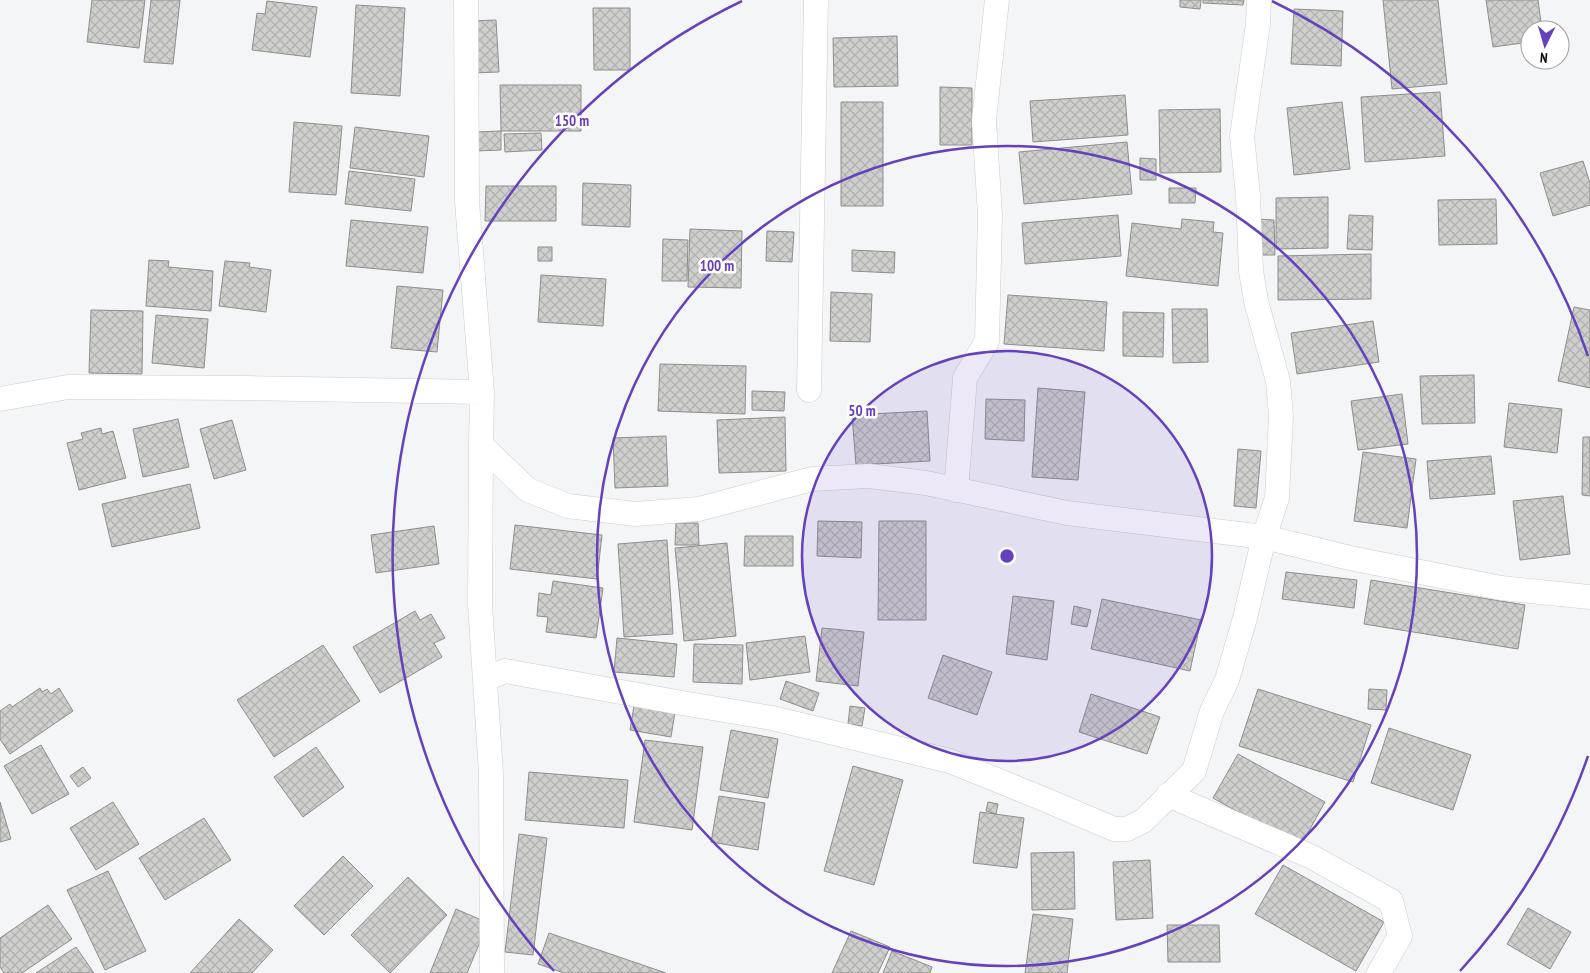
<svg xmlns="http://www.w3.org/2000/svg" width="1590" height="973" font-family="'PT Sans Narrow',sans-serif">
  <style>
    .building { fill: url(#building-cross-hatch); stroke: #8f8e8d }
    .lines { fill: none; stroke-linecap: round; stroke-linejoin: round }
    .street-casing { stroke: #cccdce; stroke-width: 25 }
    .street { stroke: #fff; stroke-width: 24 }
    .ring { fill: none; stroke: #6542bb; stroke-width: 2.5 }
    .centre { fill: #6542bb; stroke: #fff; stroke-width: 2.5 }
    .ring-label { font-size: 15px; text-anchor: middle; font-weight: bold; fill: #6542bb; stroke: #fff; stroke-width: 5; stroke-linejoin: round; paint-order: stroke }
  </style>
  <defs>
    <pattern id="building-cross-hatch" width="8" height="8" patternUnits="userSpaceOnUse" patternTransform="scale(1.25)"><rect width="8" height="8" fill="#cfcfcd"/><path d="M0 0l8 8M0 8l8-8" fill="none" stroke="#b1b1af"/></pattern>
  </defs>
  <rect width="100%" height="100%" fill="#f4f5f7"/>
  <path class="building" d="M92 0H145L139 48 87 42Z
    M151 0H180L173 64 144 62Z
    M1180 0H1201L1200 9 1180 7Z
    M1203 0H1244L1243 5 1203 3Z
    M1383 0H1438L1447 84 1392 89Z
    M1486 0H1538L1542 30H1530V42L1493 47Z
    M267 1 317 7 310 57 252 50 257 13 265 14Z
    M356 5 405 8 400 96 351 93Z
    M593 8H630V70H594Z
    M1294 9 1343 11 1341 66 1291 64Z
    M496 20 499 72 472 73 470 21Z
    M897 36 898 86 834 87 833 38Z
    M500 85H581V131H501Z
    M940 87 972 88V145H940Z
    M1440 92 1445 156 1365 162 1361 97Z
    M1125 95 1128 135 1033 142 1030 101Z
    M841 102H883V206H841Z
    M1342 102 1350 169 1294 175 1287 108Z
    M1220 109 1221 172 1160 173 1159 110Z
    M294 122 342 126 336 195 289 192Z
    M355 127 429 136 424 177 350 168Z
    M501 131V150L475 151V132Z
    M541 133 542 150 505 152 504 134Z
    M1127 142 1132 194 1024 204 1019 152Z
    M1140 158 1156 159V180H1140Z
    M1583 161 1590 183V205L1553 216 1540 173Z
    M349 171 415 179 411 211 345 204Z
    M583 183 631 185 630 227 582 225Z
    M486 186H556V221H485Z
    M1169 188H1196L1195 203H1169Z
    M1328 197V248L1276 249V198Z
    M1496 199 1497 244 1439 245 1438 200Z
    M1118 215 1121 256 1025 264 1022 223Z
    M1349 215 1373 216 1372 250 1347 249Z
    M1182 219 1214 222 1213 232 1223 233 1218 286 1126 276 1132 223 1181 229Z
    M1258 219 1274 220 1275 255H1259Z
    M351 220 428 227 423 273 346 266Z
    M690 229 742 231 741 288 688 287Z
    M767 231 794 232 792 262 766 261Z
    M663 239 688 240 687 281H662Z
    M538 247H552V261H538Z
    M852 250 895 252 894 273 852 271Z
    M1371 254V299L1278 300V256Z
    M149 260 169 261 168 267 213 271 211 311 146 306Z
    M225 261 250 263 249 267 271 270 266 312 219 306Z
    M541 275 606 279 603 326 538 322Z
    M397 286 443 290 437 352 391 348Z
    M831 292 872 294 870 342 830 341Z
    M1008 295 1107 302 1104 351 1004 344Z
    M1574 307 1590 310V388L1558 381Z
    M1172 309H1207L1208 362 1173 363Z
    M91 310 143 311 142 374 89 373Z
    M1123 312 1164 313 1163 357 1123 356Z
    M156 315 208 319 204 368 152 363Z
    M1373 321 1379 362 1297 374 1291 333Z
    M660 364 746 366 745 414 658 411Z
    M1474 375 1475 423 1422 424 1420 376Z
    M1038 388 1085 392 1078 480 1032 477Z
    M752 391 785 392 784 411 752 410Z
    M1402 394 1408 444 1358 450 1351 401Z
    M986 399 1025 400 1024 441 985 439Z
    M1509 403 1562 409 1557 453 1504 447Z
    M927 411 930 461 856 465 852 415Z
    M785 417 786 471 719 473 717 420Z
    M178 419 189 467 143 477 133 429Z
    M232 420 246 470 214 479 200 429Z
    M101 428 102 434 113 431 126 478 79 490 67 443 83 439 81 433Z
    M666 436 668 486 615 488 613 438Z
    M1583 437H1590V496L1582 495Z
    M1238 449 1261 451 1256 508 1234 506Z
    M1363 452 1416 459 1407 528 1354 521Z
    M1491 456 1495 494 1430 499 1427 461Z
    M190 484 200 528 112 547 102 504Z
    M1563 496 1570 554 1520 560 1513 501Z
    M818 521 862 522 861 558 817 556Z
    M879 521H926V620H878Z
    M676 523H698L699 545H675Z
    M515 525 602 535 597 579 510 569Z
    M434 526 439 564 376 573 371 535Z
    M745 536H793V566H744Z
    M667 540 673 634 624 637 618 544Z
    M727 543 736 636 684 641 675 548Z
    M1286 572 1357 580 1354 608 1282 599Z
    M1371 580 1525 605 1518 649 1364 624Z
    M553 581 603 588 596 638 546 632 548 617 537 616 539 593 551 595Z
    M1013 596 1054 601 1047 660 1006 654Z
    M1102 599 1201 620 1190 671 1091 649Z
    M1074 606 1091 610 1087 627 1071 624Z
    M415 611 420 620 431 614 445 638 434 643 442 657 380 693 353 647Z
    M822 628 864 632 858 686 816 681Z
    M805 636 810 672 750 680 746 643Z
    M617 638 677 644 674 677 614 672Z
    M694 644 743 645 742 684 693 682Z
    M323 645 360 701 274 757 237 700Z
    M943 655 992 672 977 715 928 698Z
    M786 681 819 693 813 711 780 699Z
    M40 688 42 692 47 689 51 694 59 688 73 711 10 754 0 739V711L10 704 12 707Z
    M1258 689 1371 725 1353 782 1239 746Z
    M1369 689 1387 690 1386 710 1368 709Z
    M1091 694 1160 717 1147 754 1079 732Z
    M634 706 675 712 671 737 630 730Z
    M850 706 865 708 862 726 848 724Z
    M1389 728 1471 755 1453 810 1371 783Z
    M731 730 778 739 768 798 720 790Z
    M645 740 703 747 692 830 634 822Z
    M41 745 69 794 32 814 4 766Z
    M316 747 344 787 303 817 274 777Z
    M1238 754 1325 802 1300 847 1213 798Z
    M853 766 903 780 874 885 824 871Z
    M83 767 91 778 78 787 70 776Z
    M529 772 628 780 624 828 525 820Z
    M719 796 765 803 758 850 711 842Z
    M0 802 11 839 0 842Z
    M113 802 139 844 96 870 70 828Z
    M988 802 998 804 996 814 986 811Z
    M980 812 1024 818 1017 868 973 863Z
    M204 818 231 860 165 900 139 858Z
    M519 834 547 838 533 955 505 952Z
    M1074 852 1075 909 1032 910 1031 853Z
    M343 856 373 886 324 935 294 906Z
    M1150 860 1153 918 1116 920 1113 862Z
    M1283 865 1384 922 1356 971 1255 914Z
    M108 871 146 951 105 970 67 890Z
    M408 877 447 915 390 973 351 935Z
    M48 905 72 939 22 973H4L0 967V938Z
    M1528 908 1571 932 1550 969 1507 944Z
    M456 909 488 923 467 973H430Z
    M1033 914 1073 919 1067 973H1025Z
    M239 919 273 950 252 973H190Z
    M1167 925H1219L1220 962H1168Z
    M851 931 890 947 878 973H832Z
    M549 933 666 973H564L538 964Z
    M76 947 94 973H36Z
    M892 951 932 967 930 973H883Z"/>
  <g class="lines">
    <g class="street-casing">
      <path id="street" d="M466 0 467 201 482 392 481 445 528 490 568 506 635 514 699 509 812 479 869 476 926 483 1067 513 1264 537 1350 558 1501 588 1590 597
        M809 390 816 0
        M0 399 68 387 245 388 482 392
        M481 445 480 604 491 774 492 973
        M956 490 965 378 987 341 990 215 984 120 997 0
        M486 679 505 671 682 703 772 718 950 761 1041 798 1114 829H1127L1143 821 1194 771 1212 711 1227 680 1245 618 1264 537 1277 498 1281 416 1278 381 1256 301 1251 271 1248 195 1242 136 1258 24 1259 0
        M1168 795 1312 857 1391 901 1400 936 1379 973"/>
    </g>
    <use href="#street" class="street"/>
  </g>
  <circle cx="1007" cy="556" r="205" fill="#6542bb" fill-opacity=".12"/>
  <g class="ring">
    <circle cx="1007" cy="556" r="205"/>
    <circle cx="1007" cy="556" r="410"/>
    <path d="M1588 756A615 615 0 0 1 1460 971M554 971A615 615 0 0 1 742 1M1272 1A615 615 0 0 1 1588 356"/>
  </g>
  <circle cx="1007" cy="556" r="8" class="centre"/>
  <g class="ring-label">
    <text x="572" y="126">150 m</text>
    <text x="717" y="271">100 m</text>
    <text x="862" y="416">50 m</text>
  </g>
  <g transform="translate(1545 45) rotate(185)"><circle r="24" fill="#ffffff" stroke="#9e9f9f"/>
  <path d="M0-4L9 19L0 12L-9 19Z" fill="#6542bb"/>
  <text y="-8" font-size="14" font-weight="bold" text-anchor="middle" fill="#0d0e0e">N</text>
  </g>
</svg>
